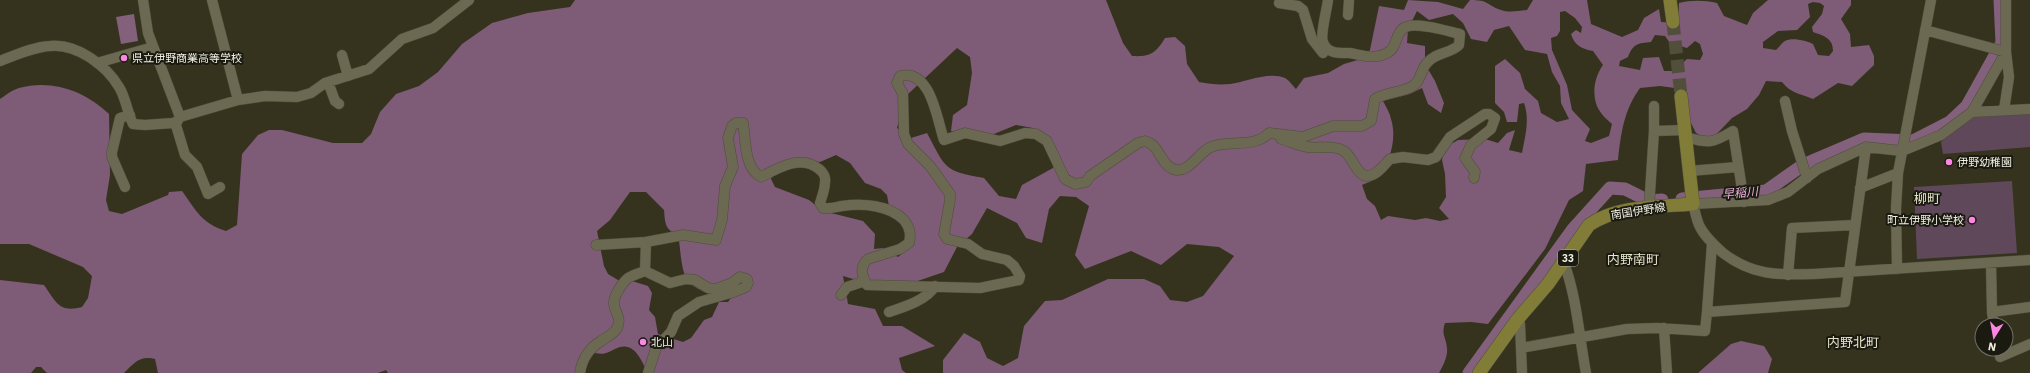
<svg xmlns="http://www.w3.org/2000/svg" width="2030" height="373" font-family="'IBM Plex Sans','Noto Sans JP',sans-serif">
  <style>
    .green { fill: #5f485a }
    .forest { fill: #7e5b76; fill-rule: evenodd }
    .water { fill: #83607b }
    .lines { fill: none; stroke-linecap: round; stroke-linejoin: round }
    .river { stroke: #83607b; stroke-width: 13 }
    .major-tunnel { stroke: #514f3b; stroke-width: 13; stroke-dasharray: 13 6; stroke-linecap: butt }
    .minor-casing { stroke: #4f4e3b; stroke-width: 11 }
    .major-casing { stroke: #4f4e3b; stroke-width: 14 }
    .minor { stroke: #6b6952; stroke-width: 10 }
    .major { stroke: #827c39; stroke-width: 13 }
    .poi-dot { fill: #fb86e4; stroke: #1b1a11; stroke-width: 1.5 }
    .labels { text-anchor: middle; stroke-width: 4; stroke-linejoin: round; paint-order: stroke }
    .shield { fill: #1b1a11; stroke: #b0afa3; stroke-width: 1 }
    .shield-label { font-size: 10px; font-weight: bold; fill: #f0efe2 }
    .poi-label { font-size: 11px; fill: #f0efe2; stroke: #1b1a11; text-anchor: start }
    .street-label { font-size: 11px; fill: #f0efe2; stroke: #1b1a11 }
    .water-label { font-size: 12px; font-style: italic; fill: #ecb1de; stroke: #1b1a11 }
    .quarter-label { font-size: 13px; fill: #e7e6cb; stroke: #1b1a11 }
  </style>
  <rect width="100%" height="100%" fill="#35331e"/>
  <path class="green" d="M2030 113V147L1943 154 1941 142 1972 117Z
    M2012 181 2017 253 1917 259 1914 187Z"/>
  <path class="forest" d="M575 0H1106L1123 43 1132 56C1150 57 1156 53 1165 38L1175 37 1185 46 1187 64 1199 82C1210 84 1219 85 1230 84 1245 82 1269 71 1285 78 1289 80 1293 86 1296 89L1304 78 1328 73 1344 64 1361 59 1370 50 1379 6 1404 10 1408 0 1438 2 1463 9 1470 0C1490 0 1486 5 1501 10 1509 13 1518 11 1527 10L1533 0H1587L1591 24 1622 37 1638 30 1644 18 1659 9 1661 22 1678 23 1679 3C1690 0 1705 0 1717 3L1724 16 1747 25 1753 13 1768 0H1851V5L1841 19 1850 34 1851 47 1869 45 1874 56V65L1852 86 1838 83 1813 99C1799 93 1792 94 1782 82L1766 81 1759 95 1747 109 1732 118 1710 141 1696 133 1689 119 1682 89 1660 86 1640 88C1624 110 1621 133 1618 160L1586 164 1583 191 1569 200 1545 249 1488 324 1471 322 1445 323C1441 335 1446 337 1447 348 1448 357 1443 366 1439 373H943V360L964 333 980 342 987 358 1003 366 1018 358 1024 326 1045 301 1062 300 1108 279H1144L1160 286 1170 300 1187 302 1203 296 1234 256 1219 247 1187 244 1161 265 1131 251 1085 269 1075 255 1089 206 1076 197 1060 196 1049 209 1042 243 1026 238 1017 223 987 208 972 234 957 247 944 272 900 287 877 286 843 276 848 304 875 309 883 326H902L935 346 899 358 902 370 906 373H648C641 360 634 339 615 349 607 353 604 355 595 353L587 357 585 373H388L386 370 378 373H158L155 359C140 355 134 363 124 373H47L41 367H36L31 373H0V280L44 285C56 302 59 313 82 307L88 298 92 276 83 267 29 244H0V99C6 95 12 90 19 88 52 79 85 91 109 114L110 175 106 200 109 211 122 214 168 195 169 192 182 191C195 209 202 224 226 231L237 225 242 154 258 135 269 130H282L333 143H362L371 134 380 112 396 94 419 86 438 72 462 44 492 23 528 13 570 7ZM1813 2 1820 3 1824 6 1822 14 1812 27 1813 32C1824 36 1833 38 1833 51L1829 56 1818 55 1813 44C1807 41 1792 37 1785 41 1782 43 1779 47 1776 50L1763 48V42L1778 31 1797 30 1810 17 1808 4ZM1417 11 1429 20 1453 14 1463 23 1471 39 1487 42 1494 30 1509 26 1525 50 1547 54 1552 72 1560 86 1561 103 1569 119 1557 122 1541 113 1538 101 1525 89 1520 73 1505 59 1495 66V103L1504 112 1507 122H1517L1519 104 1524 103C1530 120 1525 136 1522 153L1509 150 1515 130 1507 133 1498 143 1485 139 1458 140 1444 148 1442 160 1445 174 1446 197 1439 208 1449 219 1440 221 1426 218 1415 220 1388 216 1381 220 1375 206 1367 199 1362 185C1366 183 1373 181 1376 178 1391 164 1397 137 1391 119 1390 113 1386 107 1383 101L1410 94 1422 88 1428 104 1441 113 1444 103 1435 81 1425 64V46L1407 43 1408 29ZM1565 11 1575 18 1582 27 1581 33 1576 30 1571 34C1574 45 1582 49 1593 51L1603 65C1594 77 1591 97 1599 110 1602 115 1607 120 1612 124L1609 136 1591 143 1585 141 1590 129 1572 110 1567 85 1552 50 1551 38 1557 36 1560 31V12ZM1655 35 1665 36 1670 43 1687 48 1695 41 1700 44 1703 54 1700 60 1687 59 1674 71H1664L1659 57 1643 58 1640 70 1619 66 1620 61 1628 57C1633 44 1638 43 1651 42ZM957 48 970 57 972 73 967 105 953 115 951 131 984 138 1016 125 1033 128 1054 152 1053 168 1022 185 1016 199 999 196 984 178C943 171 946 168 927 133L911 138 897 128 906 96ZM836 155 850 163 865 183 881 189 887 195 890 212 907 229 910 247 898 257 883 248 874 249 875 234 863 221 823 211 809 200 775 187 771 179 778 164 795 158 820 162ZM630 192H646L664 210C665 223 665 230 678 235 681 248 680 274 690 283 694 287 699 289 704 292L729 288 733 295 728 302H719L712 317 704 320 691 338 683 342 658 334 655 317 649 310 652 293 648 286 632 281 623 283 608 274 604 266 597 231 610 220Z
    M1741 341 1764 346 1772 359 1768 373H1698L1731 344Z"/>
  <path class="water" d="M134 14 138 41 121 44 116 17Z"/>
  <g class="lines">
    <path class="river" d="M1682 199 1766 191 1803 165 1864 139 1913 141 1950 122 1967 106 2002 43 2000 0
      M1469 373 1573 229 1610 188 1625 189 1649 201 1662 200"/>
    <path class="major-tunnel" d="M1673 22 1681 96"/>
    <g class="minor-casing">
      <path id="minor" d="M143 0 148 33 180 117
        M212 0 238 100
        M1279 3 1298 6 1303 10 1312 39 1323 53
        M1348 15 1349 0
        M1925 30 2006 52
        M2006 52 1972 112 1941 135 1902 151 1866 147 1818 169 1788 192 1768 200 1693 204C1695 211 1696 218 1699 225 1704 236 1714 245 1723 253 1753 276 1778 275 1814 274L2030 260
        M342 55 348 76
        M0 61C16 55 33 47 50 46 76 43 106 65 119 87 126 98 127 112 133 124L145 125 173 123 177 122 180 117 238 100 265 96 297 97 311 93 325 83 369 69 402 39 433 28 469 0
        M97 63 153 47
        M328 82 335 101 339 104
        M1785 101 1792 131 1807 178
        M2004 110 2009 77 2006 52V0
        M1972 112 2030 109
        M175 122 185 155 197 167 208 194 220 187
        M1654 131 1685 130
        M1686 137C1709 144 1713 143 1733 131L1744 202
        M1281 139C1290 141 1298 146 1308 147 1320 149 1332 144 1344 151 1352 156 1356 174 1366 176 1376 177 1384 165 1390 159L1403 157 1428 160 1436 157 1450 137 1485 114H1489L1495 118 1491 129 1471 145 1465 158 1475 172 1474 178
        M1689 171 1738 167
        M125 187 112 157V152L120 118 130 115
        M1860 188 1898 173 1931 0
        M1649 208 1654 131V106
        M1712 244 1707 312 1845 302 1866 147
        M596 245 646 242
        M1564 263C1577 298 1579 336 1586 373
        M1991 263 1992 312 1994 325
        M1897 269 1896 208 1898 173
        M645 271 670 283 686 279 695 280 708 288 716 289 732 283 740 277 747 279 748 283 746 287 734 292 699 302 678 316 671 332 656 348 648 373
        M1788 275 1792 228 1855 225
        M841 295 847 287 865 281
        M889 312C904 307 927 300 935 286
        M1992 312 2030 307
        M1517 320 1520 324 1522 373
        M1664 328 1667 373
        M1521 348 1627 329 1657 328 1705 331 1707 312
        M1999 349 2000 357 2030 344
        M580 373C582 359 588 349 601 341 607 337 614 334 617 328 622 318 615 313 614 304 613 297 622 283 628 278 633 275 640 273 645 271L646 242 683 235 716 240 722 220 725 186 733 167 728 138 732 126 736 123H743C746 141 744 168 761 177 778 168 801 154 819 169 823 172 826 177 825 182 825 189 822 197 820 203L823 208C830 209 836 207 842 206 863 203 889 205 904 220 910 228 911 234 909 243L900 249 868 259C859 267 862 276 867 285L980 288 1019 280 1020 276 1014 266 1007 260 982 254 968 244 947 239 944 234 950 200V194L930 166 908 144 904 134 903 94 897 83 900 76C931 68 937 120 944 140L965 133 1000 141 1025 133 1036 134 1047 141 1065 179 1075 184 1086 182 1090 176 1138 143 1145 141C1160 145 1160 164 1173 169 1189 175 1198 152 1211 147 1230 139 1254 149 1269 133L1303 137 1333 126H1362L1371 121 1375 99C1386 92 1401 93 1413 86 1421 81 1421 69 1427 63 1436 52 1450 54 1459 45L1460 34C1447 31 1418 22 1406 27 1396 30 1397 46 1390 51 1376 61 1363 55 1349 53 1339 53 1327 54 1323 42 1320 35 1327 9 1328 0"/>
    </g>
    <g class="major-casing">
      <path id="major" d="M1670 0 1673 22
        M1479 373 1517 320 1548 284 1589 225C1618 205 1659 207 1693 204L1681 96"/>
    </g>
    <use href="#minor" class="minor"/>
    <use href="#major" class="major"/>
  </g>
  <g class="poi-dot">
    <circle cx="124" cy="58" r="4"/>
    <circle cx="1949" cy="162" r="4"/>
    <circle cx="1972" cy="220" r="4"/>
    <circle cx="643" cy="342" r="4"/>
  </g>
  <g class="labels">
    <rect class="shield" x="1558" y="250" width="20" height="16" rx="3"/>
    <g class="shield-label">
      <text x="1568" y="262">33</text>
    </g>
    <g class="poi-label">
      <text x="132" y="62">県立伊野商業高等学校</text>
      <text x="1957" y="166">伊野幼稚園</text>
      <text x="1964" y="224" text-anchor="end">町立伊野小学校</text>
      <text x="651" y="346">北山</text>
    </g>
    <g class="street-label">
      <text transform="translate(1638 211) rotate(-9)" y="4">南国伊野線</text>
    </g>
    <g class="water-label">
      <text transform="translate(1740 193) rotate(-5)" y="4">早稲川</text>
    </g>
    <g class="quarter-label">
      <text x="1927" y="203">柳町</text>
      <text x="1633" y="264">内野南町</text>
      <text x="1853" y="347">内野北町</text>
    </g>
  </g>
  <g transform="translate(1994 337) rotate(191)"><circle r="19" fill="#1b1a11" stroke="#706f65"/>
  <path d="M0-3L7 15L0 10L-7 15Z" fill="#fb86e4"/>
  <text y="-6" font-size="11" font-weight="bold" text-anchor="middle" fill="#f0efe2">N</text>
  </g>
</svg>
